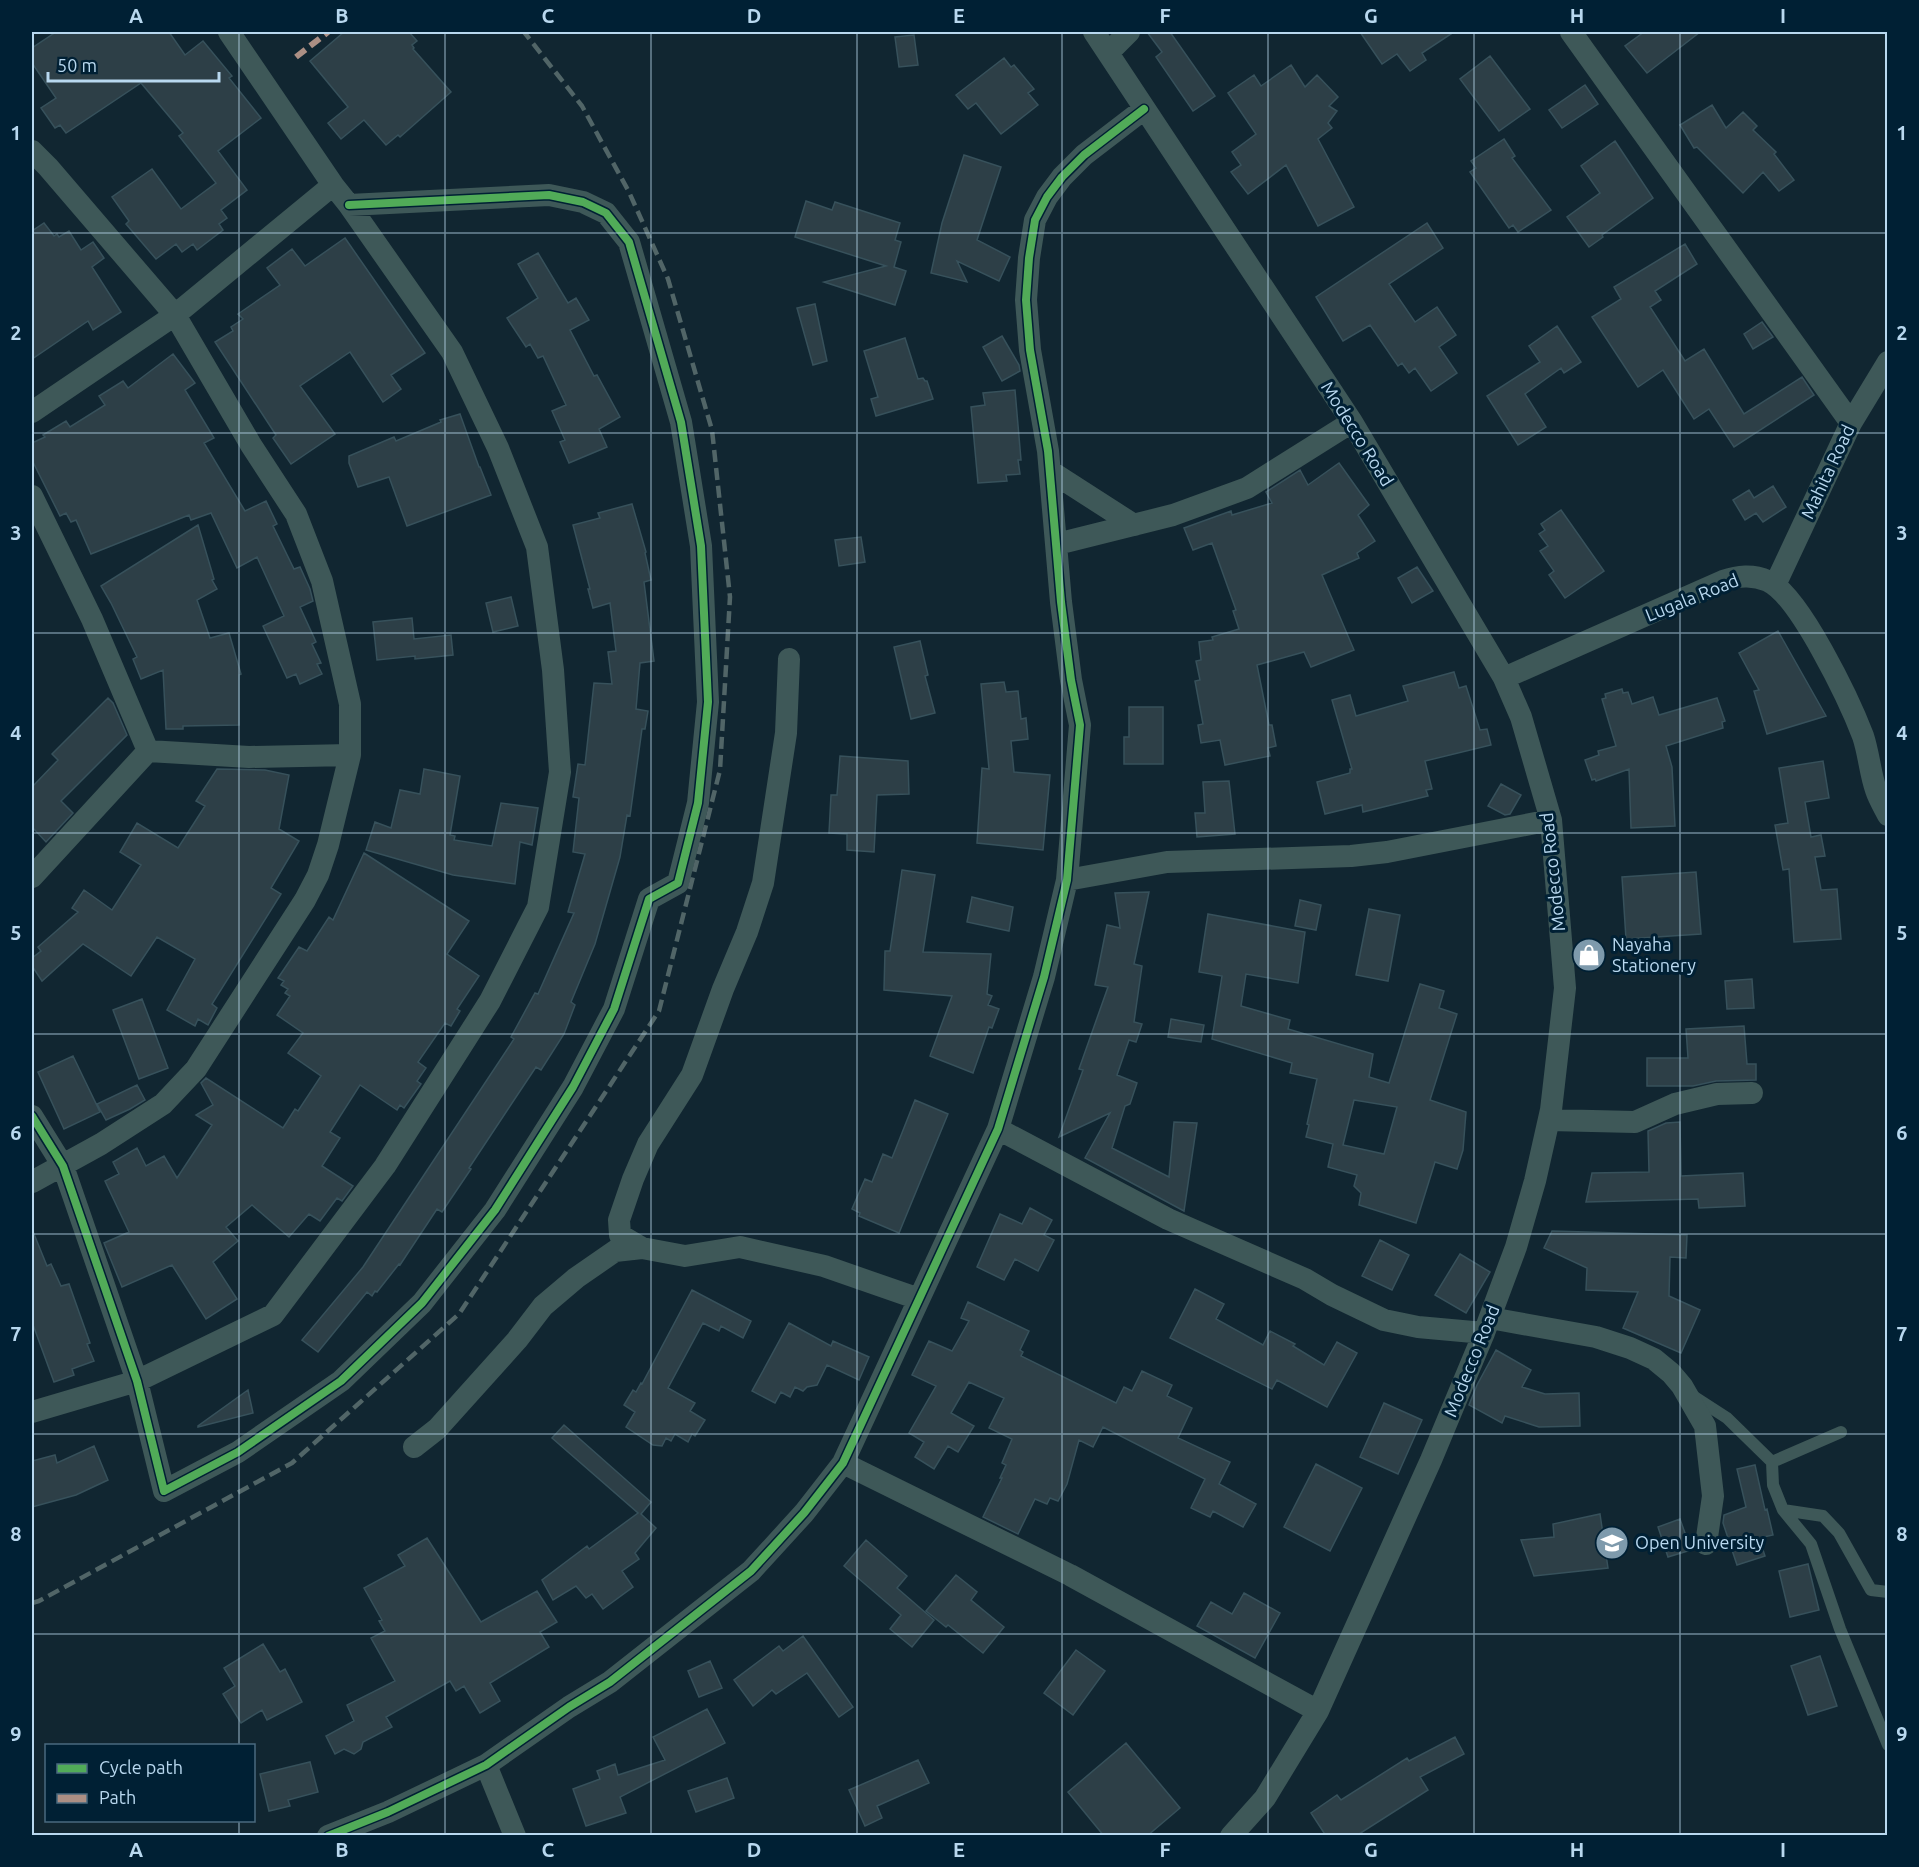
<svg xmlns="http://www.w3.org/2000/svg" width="1919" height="1867" font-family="Ubuntu,sans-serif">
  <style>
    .building { fill: #2d3f47; stroke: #37515b; stroke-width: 1.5; fill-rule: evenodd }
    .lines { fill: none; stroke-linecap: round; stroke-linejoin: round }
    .lane { stroke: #3e5858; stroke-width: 12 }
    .street { stroke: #3e5858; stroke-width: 22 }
    .rail { stroke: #516567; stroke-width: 4.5; stroke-dasharray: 12 6; stroke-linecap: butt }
    .quiet { stroke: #ac8f84; stroke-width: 6; stroke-dasharray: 12 6; stroke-linecap: butt }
    .cycleway-casing { stroke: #002034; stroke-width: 11 }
    .cycleway { stroke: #51ab58; stroke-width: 8 }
    .grid { fill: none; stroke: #b8d8ef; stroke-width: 1.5; stroke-opacity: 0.55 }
    .labels { text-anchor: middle; stroke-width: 6; stroke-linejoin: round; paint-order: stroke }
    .street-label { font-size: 18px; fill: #b8d8ef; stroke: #002034 }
    .poi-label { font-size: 18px; fill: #b8d8ef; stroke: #002034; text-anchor: start }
    .neatline { fill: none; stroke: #b8d8ef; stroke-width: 2 }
    .grid-label { font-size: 20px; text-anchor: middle; font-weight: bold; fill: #b8d8ef }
  </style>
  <rect width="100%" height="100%" fill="#112631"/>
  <path class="building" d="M56 32H169L185 55 203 41 232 76 229 78 261 118 218 151 247 190 221 210 227 218 219 224 223 230 197 250 193 244 182 252 176 244 156 259 126 224 129 221 112 197 152 169 181 209 216 183 179 136 183 133 141 83 66 133 60 125 55 128 41 108 56 98 32 63V48Z
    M344 32H409L417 41 412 45 414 48 413 49 451 92 400 137 398 135 386 145 364 120 341 139 328 123 348 107 310 61Z
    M1147 32H1170L1215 96 1193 111 1156 57 1162 52Z
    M1360 32H1454L1422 53 1426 60 1410 71 1397 54 1382 64Z
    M1644 32H1700L1647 73 1625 46Z
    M914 35 918 65 899 67 895 37Z
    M1490 56 1530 109 1499 131 1460 79Z
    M1004 58 1011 67 1014 65 1034 89 1028 93 1038 105 1001 134 976 103 968 109 956 95Z
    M1291 65 1305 87 1317 75 1338 97 1329 106 1337 111 1328 123 1332 128 1318 139 1354 207 1318 226 1286 165 1248 194 1231 172 1241 165 1232 152 1256 134 1228 93 1254 75 1261 86Z
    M1585 85 1598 104 1562 128 1549 110Z
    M1712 105 1726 128 1743 112 1757 126 1753 130 1776 152 1774 154 1794 180 1779 191 1763 172 1743 193 1697 147 1694 148 1680 125Z
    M1504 139 1515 156 1512 158 1551 210 1518 232 1513 225 1509 228 1470 172 1476 168 1471 161Z
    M1615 141 1653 198 1602 235 1603 237 1589 247 1567 217 1600 193 1581 166Z
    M964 155 1001 167 977 240 1010 257 999 281 957 261 967 282 931 273 942 223Z
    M806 201 832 210 835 202 900 223 895 240 901 242 894 267 906 271 895 305 824 282 886 266 795 237Z
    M44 223 54 236 57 234 59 237 69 231 81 250 93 242 104 258 92 267 121 312 93 330 88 321 32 359V231Z
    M1427 223 1443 248 1389 284 1415 322 1437 307 1456 335 1439 347 1457 373 1431 391 1415 368 1409 373 1402 363 1398 366 1370 325 1343 341 1316 297Z
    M345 238 425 353 391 375 401 389 383 402 350 352 300 386 335 434 291 464 273 438 276 435 215 342 233 331 231 327 243 319 238 314 280 285 267 268 292 249 305 266Z
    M1685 244 1697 264 1655 291 1661 300 1650 307 1685 361 1704 349 1744 414 1802 377 1814 395 1734 447 1709 409 1694 419 1663 370 1638 387 1592 317 1621 299 1614 287Z
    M538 253 568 303 576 298 589 320 570 330 594 376 597 375 620 417 599 429 607 447 569 463 560 442 565 440 552 411 566 405 543 356 538 358 530 344 526 347 507 318 538 298 518 264Z
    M815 304 827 361 813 365 797 308Z
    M1762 322 1773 337 1753 349 1744 334Z
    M1557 326 1581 362 1564 373 1561 368 1525 394 1546 427 1518 445 1487 396 1540 362 1529 346Z
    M1002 336 1019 365 1020 371 1002 381 983 347Z
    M905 338 918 379 923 378 925 381H927L933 399 876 416 871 399 878 397 864 351Z
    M173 354 195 383 185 390 214 438 204 443 245 511 266 501 277 524 273 526 294 569 300 567 310 589 313 601 300 607 316 642 312 644 321 663 317 664 322 674 300 684 296 674 287 678 263 626 284 616 257 557 237 568 211 513 191 520 189 515 91 554 76 520 71 522 66 513 60 516 32 460V443L45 437 43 435 66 421 70 427 105 405 99 396 123 381 128 388Z
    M1015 390 1021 460H1018L1020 474 1006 475 1007 481 978 483 971 407 985 405 983 393Z
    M460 414 479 467H480L491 495 407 526 389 477 358 487 349 463V456L394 437 396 441 441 422 440 420Z
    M1339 463 1369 505 1358 515 1375 541 1357 553 1359 558 1322 575 1354 650 1311 667 1304 652 1257 665 1269 725H1272L1276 746 1268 748 1270 756 1225 765 1220 740 1201 743 1198 725 1203 724 1195 681 1200 680 1196 661 1201 660 1199 642 1213 640 1212 637 1239 629 1233 611 1236 610 1212 543 1193 550 1184 528 1231 511 1232 515 1272 503 1266 492 1300 470 1308 485Z
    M1773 486 1786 507 1763 522 1756 513 1745 520 1733 500 1749 490 1754 498Z
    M632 504 646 552 645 553 651 580 644 582 654 661 640 663 636 709 648 711 645 729H642L630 816 627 815 620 857 595 944 571 1002 575 1005 564 1034 541 1070 536 1067 469 1168 471 1169 442 1212 437 1209 400 1265 399 1264 377 1292 375 1291 372 1296 367 1292 318 1352 302 1340 363 1267 514 1039 511 1037 535 993 538 994 574 913 568 912 585 854 573 852 579 798 573 797 578 764 585 765 594 683 612 684 608 652 616 651 610 603 593 608 588 589H590L573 525 600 518 598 513Z
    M1561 510 1604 571 1565 598 1549 575 1554 571 1540 551 1548 546 1539 534 1545 530 1541 524Z
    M198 525 214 579 212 580 217 589 197 600 210 638 229 633 241 674 239 675V725L183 726V729H166L163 670 141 679 133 659 137 657 111 603 101 586Z
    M861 537 865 562 839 566 835 540Z
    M1417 567 1433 591 1412 603 1398 578Z
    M511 597 518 626 493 632 486 603Z
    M412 618 414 639 451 635 453 655 415 659V656L377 660 373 622Z
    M1778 631 1826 716 1767 734 1754 691 1759 690 1739 653Z
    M920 641 928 675 925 676 935 713 911 719 894 647Z
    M1454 672 1459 688 1466 686 1480 730 1487 729 1491 745 1425 761 1432 789 1426 790 1428 796 1363 812 1362 805 1325 814 1317 782 1350 773V769H1352L1332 700 1350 695 1356 716 1408 701 1403 686Z
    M1004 682 1006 692 1018 691 1021 719 1026 718 1028 739 1011 741 1014 772 1050 775 1043 850 977 843 982 768 989 769 981 684Z
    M1622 689 1623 693 1628 692 1632 704 1653 697 1659 715 1717 698 1725 721 1722 722 1723 728 1666 746 1672 767 1675 826 1631 828 1629 769 1596 781 1595 779 1592 780 1585 760 1599 755 1598 751 1616 746 1602 699 1606 698 1605 694Z
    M108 698 113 703 127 735 61 801 73 813 46 842 32 827V787L58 760 52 754Z
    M1129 707H1163V764H1124V737H1129Z
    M840 756 908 761 909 794 877 795 874 852 847 850V834L829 833 831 795H837Z
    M1823 761 1829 798 1805 802 1811 837 1821 835 1825 856 1815 857 1821 890 1837 889 1841 939 1794 942 1789 869 1783 870 1775 825 1788 823 1779 768Z
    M217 769 265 770 289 775 279 829 299 841 271 888 281 894 212 1004 217 1008 208 1025 198 1019 195 1026 167 1010 195 959 157 937 131 976 83 944 42 981 32 966V958L41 951 38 947 78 912 72 908 84 890 112 910 141 865 120 852 137 823 178 848 205 806 196 801Z
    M424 769 460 776 450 835 455 836 454 840 492 846 501 803 538 808 532 845 520 842 515 884 453 875 366 850 375 822 391 828 400 790 420 794Z
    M1229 781 1235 834 1197 837 1195 813H1205L1203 782Z
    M1501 784 1521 795 1510 814 1505 815 1488 806Z
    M364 853 469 921 447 954 479 976 457 1009 460 1011 451 1026 445 1023 418 1062 426 1068 417 1081 421 1084 404 1108 400 1105 397 1110 360 1085 330 1132 340 1138 322 1166 353 1186 342 1201 337 1198 320 1221 309 1214 289 1237 252 1205 226 1227 238 1241 213 1262 237 1299 206 1319 172 1265 122 1287 104 1243 129 1232 105 1181 119 1174 113 1162 137 1148 146 1166 164 1156 177 1178 212 1125 196 1115 213 1105 201 1083 206 1078 283 1128 295 1109 298 1111 321 1076 288 1053 303 1033 277 1015 290 996 285 993 288 989 281 985 284 981 278 978 299 947 307 951 329 917 333 920Z
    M902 870 935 875 923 952 991 954 987 994 992 996 988 1005 999 1009 992 1028 989 1027 973 1073 930 1056 952 996 884 990 885 951H890Z
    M1696 872 1701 934 1626 939 1622 877Z
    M1149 892 1134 964 1142 966 1134 1022 1142 1024 1136 1042 1129 1040 1117 1075 1137 1083 1130 1104 1125 1106 1112 1148 1169 1177 1174 1122 1197 1123 1184 1211 1085 1158 1110 1113 1059 1137 1083 1070 1079 1069 1108 987 1095 985 1107 925 1120 928 1115 893Z
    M972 897 1013 907 1009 931 967 922Z
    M1300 900 1321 905 1316 930 1295 926Z
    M1369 909 1400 915 1388 981 1356 975Z
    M1208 914 1305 932 1298 983 1246 974 1241 1006 1290 1020 1288 1029 1373 1054 1369 1077 1389 1083 1420 984 1444 991 1439 1008 1457 1014 1430 1100 1466 1112 1463 1150 1457 1169 1435 1162 1416 1223 1359 1205 1361 1193 1354 1186 1357 1175 1328 1167 1333 1144 1306 1137 1309 1125 1307 1124 1317 1079 1290 1073 1292 1063 1212 1039 1222 976 1199 972ZM1354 1100 1397 1107 1384 1154 1343 1145Z
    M1752 979 1754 1008 1727 1009 1725 981Z
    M142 999 168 1068 139 1079 113 1010Z
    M1171 1019 1204 1025 1201 1042 1168 1037Z
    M1744 1026 1747 1064H1756V1080L1716 1081 1693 1086H1647V1058H1688L1686 1029Z
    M73 1056 100 1112 64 1129 38 1072Z
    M137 1085 145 1100 130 1109 106 1120 97 1104Z
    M915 1100 948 1114 899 1233 859 1216 860 1213 852 1209 865 1179 872 1182 883 1154 892 1158Z
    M1680 1122 1681 1176 1743 1173 1745 1206 1699 1208 1698 1199 1586 1202 1592 1173 1649 1172 1648 1131 1666 1123Z
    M1030 1208 1052 1220 1044 1235 1054 1240 1038 1271 1015 1259 1004 1280 977 1267 1000 1214 1022 1224Z
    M32 1229 47 1266 51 1264 61 1286 69 1284 90 1343 87 1344 94 1361 72 1369 74 1375 54 1382 32 1322Z
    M1552 1231 1687 1235 1686 1258 1670 1257 1669 1296 1700 1310 1681 1353 1623 1328 1638 1292 1586 1290 1587 1268 1544 1248Z
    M1380 1240 1409 1255 1392 1290 1362 1276Z
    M1460 1254 1490 1272 1466 1313 1435 1295Z
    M1195 1289 1224 1304 1216 1319 1263 1345 1270 1331 1295 1344 1293 1346 1324 1365 1337 1342 1357 1353 1327 1407 1277 1380 1272 1389 1170 1338Z
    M692 1290 751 1321 743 1338 721 1326 719 1331 703 1323 668 1388 695 1403 690 1411 705 1420 695 1436 692 1434 688 1442 675 1434 671 1441 666 1438 662 1446 653 1445 626 1427 635 1412 624 1405 633 1390 636 1392 641 1383 642 1384Z
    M968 1302 1029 1331 1020 1350 1023 1352 1021 1356 1116 1403 1124 1387 1132 1391 1142 1371 1172 1385 1167 1396 1192 1408 1178 1438 1230 1462 1219 1484 1256 1504 1243 1527 1213 1511 1210 1517 1191 1508 1205 1479 1103 1427 1093 1447 1079 1440 1067 1484 1058 1501 1050 1498 1047 1504 1035 1499 1018 1534 983 1517 1002 1478H1000L1006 1465 1002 1463 1012 1439 989 1428 1004 1398 969 1382 951 1413 974 1426 958 1452 948 1446 934 1469 915 1457 924 1442 909 1433 936 1386 912 1375 929 1341 952 1351 969 1321 961 1318Z
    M789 1323 831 1346 833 1341 869 1357 859 1380 827 1365 817 1385 807 1387 803 1391 795 1387 790 1397 781 1392 775 1403 752 1391Z
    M1496 1350 1531 1370 1522 1387 1545 1394 1579 1393 1580 1426 1539 1427 1505 1416 1502 1423 1469 1405 1477 1385Z
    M248 1390 253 1413 198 1427V1426Z
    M1384 1403 1422 1420 1398 1474 1360 1457Z
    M564 1425 651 1502 641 1514 656 1528 635 1553 639 1559 622 1571 633 1587 603 1609 592 1594 586 1598 576 1586 553 1600 542 1580 587 1546 589 1549 638 1513 552 1438Z
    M94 1446 108 1480 76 1495 32 1507V1461L55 1455 57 1463Z
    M1316 1464 1362 1488 1330 1551 1284 1527Z
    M1755 1465 1765 1510 1767 1509 1773 1535 1759 1538 1765 1556 1737 1565 1723 1523 1724 1515 1746 1507 1737 1469Z
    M1600 1514 1608 1568 1534 1576 1521 1540 1554 1537 1553 1524Z
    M1680 1519 1691 1550 1668 1557 1658 1527Z
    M427 1538 481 1622 537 1591 557 1622 540 1632 549 1647 490 1683 500 1701 480 1713 464 1686 456 1691 450 1681 386 1717 392 1727 363 1742 361 1749 354 1754 344 1749 335 1754 326 1736 354 1721 347 1705 395 1681 371 1638 385 1631 379 1621 382 1620 364 1588 405 1566 398 1555Z
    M866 1540 907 1576 897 1588 934 1620 912 1647 890 1629 901 1615 844 1566Z
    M1808 1564 1819 1610 1790 1617 1779 1571Z
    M956 1575 977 1592 971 1600 1004 1627 983 1653 948 1625 946 1627 926 1611Z
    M1244 1593 1280 1613 1255 1658 1197 1626 1211 1602 1232 1614Z
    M803 1636 853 1707 839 1717 807 1673 776 1694 772 1690 753 1706 734 1680 779 1646 783 1651Z
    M263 1644 280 1672 285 1669 302 1702 267 1720 262 1710 241 1723 223 1694 235 1686 224 1668Z
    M1076 1650 1105 1671 1073 1715 1044 1693Z
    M1820 1656 1837 1706 1808 1715 1791 1666Z
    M710 1661 722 1688 699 1697 688 1671Z
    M707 1709 725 1743 620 1797 626 1813 586 1826 573 1789 600 1779 597 1771 615 1764 618 1775 665 1760 653 1737Z
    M1455 1737 1464 1754 1420 1777 1428 1790 1356 1836H1326L1311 1813 1337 1795 1341 1800 1407 1758 1409 1761Z
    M1126 1743 1180 1808 1147 1836H1104L1068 1792Z
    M918 1760 929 1783 877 1806 882 1818 865 1826 849 1790Z
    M310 1762 318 1792 288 1800 290 1806 269 1811 260 1774Z
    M727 1778 734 1798 696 1812 688 1791Z"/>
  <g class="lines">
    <path class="lane" d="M1693 1396 1727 1418 1772 1462
      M1841 1432 1772 1462 1773 1485 1783 1510 1811 1544 1840 1629 1888 1745
      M1783 1510 1823 1516 1839 1533 1871 1590 1888 1592"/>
    <path class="street" d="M1094 32 1352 422 1504 678 1521 717 1551 820 1565 988 1551 1110 1535 1181 1516 1247 1484 1333 1431 1460 1318 1711 1265 1798 1231 1836
      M1571 32 1851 423
      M1108 53 1129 32
      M32 151 48 167 175 315 251 445 296 514 322 581 350 704V755L328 845 318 875 305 900 196 1069 163 1104 101 1144 32 1182
      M32 412 175 315 333 185
      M1050 471 1134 525
      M32 496 92 619 148 751 249 757 350 755
      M1057 544 1173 515 1247 488 1352 422
      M1775 585 1851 423 1888 362
      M789 659 786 733 763 883 747 932 723 989 692 1075 648 1144 633 1179 619 1220 620 1235 642 1248 685 1256 740 1247 824 1266 919 1299
      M1504 678 1723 581C1738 576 1752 574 1768 581 1800 596 1850 702 1863 736 1869 754 1870 773 1876 790 1879 799 1884 807 1888 815
      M32 877 148 751
      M1067 880 1167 862 1351 856 1387 852 1551 820
      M32 1116 63 1166 137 1381 164 1491 238 1452 341 1381 422 1303 495 1210 573 1087 614 1009 649 899 678 883 698 803 708 702 701 546 681 422 629 242 606 213 583 202 549 195 349 205
      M1549 1120 1635 1122 1675 1104 1717 1094 1752 1093
      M998 1129 1168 1219 1305 1279 1332 1295 1384 1320 1418 1327 1484 1333
      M1490 1318 1596 1337 1630 1348 1654 1359 1671 1373 1682 1386 1705 1426 1713 1496 1706 1544
      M32 1412 137 1381 273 1315 385 1166 490 1001 538 907 560 772 553 670 537 547 498 448 452 352 349 205 333 185 229 32
      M414 1447 437 1429 517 1340 543 1306 576 1278 615 1251 642 1248
      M843 1463 1070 1575 1318 1711
      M486 1765 515 1836
      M328 1836 388 1812 486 1765 569 1707 610 1682 751 1571 804 1513 843 1463 998 1129 1044 977 1067 880 1080 725 1071 680 1061 602 1048 451 1030 350 1026 300 1029 258 1035 220 1047 197 1062 177 1084 155 1144 109"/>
    <path class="rail" d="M32 1603 39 1601 292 1463 459 1314 659 1011 720 770 730 597 712 430 668 279 629 192 582 106 524 32"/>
    <path class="quiet" d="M296 57 328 32"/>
    <g class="cycleway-casing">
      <path id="cycleway" d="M32 1116 63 1166 137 1381 164 1491 238 1452 341 1381 422 1303 495 1210 573 1087 614 1009 649 899 678 883 698 803 708 702 701 546 681 422 629 242 606 213 583 202 549 195 349 205
        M328 1836 388 1812 486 1765 569 1707 610 1682 751 1571 804 1513 843 1463 998 1129 1044 977 1067 880 1080 725 1071 680 1061 602 1048 451 1030 350 1026 300 1029 258 1035 220 1047 197 1062 177 1084 155 1144 109"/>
    </g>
    <use href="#cycleway" class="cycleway"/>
  </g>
  <path class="grid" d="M239 32V1746M445 32V1836M651 32V1836M857 32V1836M1062 32V1836M1268 32V1836M1474 32V1836M1680 32V1836M32 233H1888M32 433H1888M32 633H1888M32 833H1888M32 1034H1888M32 1234H1888M32 1434H1888M32 1634H1888M239 1820V1836"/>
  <defs>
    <g id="shop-disc" transform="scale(1.725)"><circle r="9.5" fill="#7e9aac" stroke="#002034"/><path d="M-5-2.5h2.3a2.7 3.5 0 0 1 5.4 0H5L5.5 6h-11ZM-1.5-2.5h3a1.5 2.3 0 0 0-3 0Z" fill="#fff"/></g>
    <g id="university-disc" transform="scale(1.725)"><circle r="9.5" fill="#7e9aac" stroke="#002034"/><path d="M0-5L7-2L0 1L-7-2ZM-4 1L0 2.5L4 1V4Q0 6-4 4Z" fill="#fff"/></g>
  </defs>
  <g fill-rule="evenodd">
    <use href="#shop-disc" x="1589" y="955"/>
    <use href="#university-disc" x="1612" y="1543"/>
  </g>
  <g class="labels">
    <g class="street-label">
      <text transform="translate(1357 434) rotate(58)" y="6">Modecco Road</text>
      <text transform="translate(1828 472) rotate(-65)" y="6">Mahita Road</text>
      <text transform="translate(1692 598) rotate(-22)" y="6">Lugala Road</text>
      <text transform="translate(1553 872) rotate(-96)" y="6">Modecco Road</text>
      <text transform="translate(1472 1361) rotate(-68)" y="6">Modecco Road</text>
    </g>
    <g class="poi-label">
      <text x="1612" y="951">Nayaha<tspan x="1612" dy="21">Stationery</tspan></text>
      <text x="1635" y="1549">Open University</text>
    </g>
  </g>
  <rect width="1919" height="1867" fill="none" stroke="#002034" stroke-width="66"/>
  <rect x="45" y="1744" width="210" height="78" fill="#002034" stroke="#4a6a7f" stroke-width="1.5"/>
  <rect x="57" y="1764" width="30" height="9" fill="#51ab58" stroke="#4a6a7f" stroke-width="1.5"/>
  <text x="99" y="1774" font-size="18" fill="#b8d8ef">Cycle path</text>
  <rect x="57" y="1794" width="30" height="9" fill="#ac8f84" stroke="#4a6a7f" stroke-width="1.5"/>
  <text x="99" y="1804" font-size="18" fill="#b8d8ef">Path</text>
  <path d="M48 72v9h171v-9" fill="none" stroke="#b8d8ef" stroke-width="3"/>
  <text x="57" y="72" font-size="18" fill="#b8d8ef" stroke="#002034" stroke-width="4.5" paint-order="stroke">50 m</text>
  <rect x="33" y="33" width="1853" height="1801" class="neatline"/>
  <g class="grid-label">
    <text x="136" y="23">A</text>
    <text x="342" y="23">B</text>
    <text x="548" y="23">C</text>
    <text x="754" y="23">D</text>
    <text x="959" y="23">E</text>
    <text x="1165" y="23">F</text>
    <text x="1371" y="23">G</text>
    <text x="1577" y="23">H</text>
    <text x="1783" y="23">I</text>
    <text x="16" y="140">1</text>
    <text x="1902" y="140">1</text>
    <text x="16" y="340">2</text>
    <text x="1902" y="340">2</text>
    <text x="16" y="540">3</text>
    <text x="1902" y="540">3</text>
    <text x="16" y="740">4</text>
    <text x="1902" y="740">4</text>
    <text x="16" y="940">5</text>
    <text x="1902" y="940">5</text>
    <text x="16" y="1140">6</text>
    <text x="1902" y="1140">6</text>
    <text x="16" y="1341">7</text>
    <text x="1902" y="1341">7</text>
    <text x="16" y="1541">8</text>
    <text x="1902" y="1541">8</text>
    <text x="16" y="1741">9</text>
    <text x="1902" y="1741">9</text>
    <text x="136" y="1857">A</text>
    <text x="342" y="1857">B</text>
    <text x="548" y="1857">C</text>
    <text x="754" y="1857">D</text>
    <text x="959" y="1857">E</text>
    <text x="1165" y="1857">F</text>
    <text x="1371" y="1857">G</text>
    <text x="1577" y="1857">H</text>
    <text x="1783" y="1857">I</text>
  </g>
</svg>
